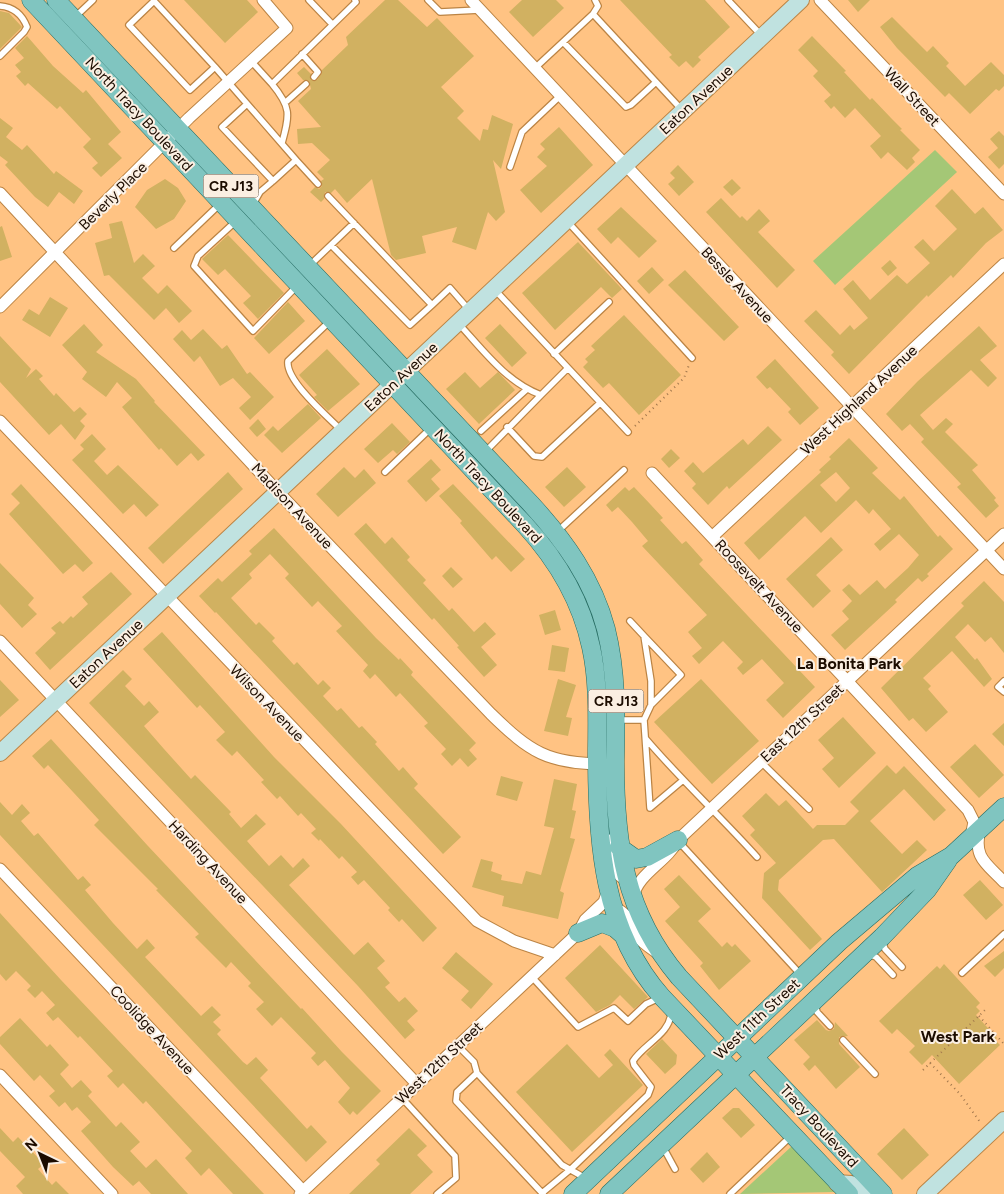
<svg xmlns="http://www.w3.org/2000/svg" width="1004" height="1194" font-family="Figtree,sans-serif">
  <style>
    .green { fill: #a4c776 }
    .building { fill: #d1b161; fill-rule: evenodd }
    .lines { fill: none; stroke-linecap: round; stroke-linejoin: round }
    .lane-casing { stroke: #bc8444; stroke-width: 8 }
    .street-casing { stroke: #bc8444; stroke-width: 13 }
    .secondary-casing { stroke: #bc8444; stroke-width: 18 }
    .primary-casing { stroke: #266c62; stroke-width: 19 }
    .path { stroke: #a2784d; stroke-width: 2; stroke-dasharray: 1 4; stroke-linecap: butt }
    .lane { stroke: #fff; stroke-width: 5.5 }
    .street { stroke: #fff; stroke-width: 11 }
    .secondary { stroke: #c0e2e0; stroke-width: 16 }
    .primary { stroke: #80c5c0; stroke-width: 18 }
    .labels { text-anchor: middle; stroke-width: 4; stroke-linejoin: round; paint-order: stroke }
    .shield { fill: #fbefe2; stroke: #5f5044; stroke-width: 1 }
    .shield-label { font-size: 14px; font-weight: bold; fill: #1c0c00 }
    .street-label { font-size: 15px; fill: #1c0c00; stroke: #fbefe2 }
    .neighbourhood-label { font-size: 16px; font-weight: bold; fill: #1c0c00; stroke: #fbefe2 }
  </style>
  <rect width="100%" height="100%" fill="#ffc383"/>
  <path class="green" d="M935 150 957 172 835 285 813 261Z
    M792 1146 837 1192 740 1194Z"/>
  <path class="building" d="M184 0H247L258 12 225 43Z
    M385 0H398L427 27 437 18 474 56 441 87 464 111 457 118 480 141 483 129 488 130 492 115 513 124 501 169 493 160 505 212 496 221 488 212 476 250 452 242 457 227 422 236 426 253 396 260 391 255 372 179 347 203 335 189 331 193 325 192 324 199 321 202 310 192 315 187 319 189 322 186 321 181 324 179 317 172 330 160 312 143 298 144 297 129 321 127 298 101 311 89 309 81 303 80 297 73 304 67 311 74V80H317L322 73V70L348 45 346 37Z
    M522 0H556L564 8 533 37 509 12Z
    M620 0H705L730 27 698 57 701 60 693 68 686 61 679 67 669 57 672 55Z
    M848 0H870L858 12Z
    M0 11 9 13 22 27 0 49Z
    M892 17 927 52 933 46 949 63 946 66 965 86 991 62 1004 75V86L999 91 996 89 970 114 949 93 945 97 897 48 880 27Z
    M27 36 53 66 83 93 86 90 121 132 108 144 122 158 101 177 92 168 98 163 83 147 91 139 60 106 57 109 28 83 25 86 16 76 21 72 15 65 24 58 15 48Z
    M812 36 846 71 844 72 870 100 872 98 891 118 902 129 900 130 920 150 912 158 915 162 907 170 888 152 881 159 870 146 881 136 855 108 845 118 834 106 831 109 824 101 831 95 813 76 818 71 798 50Z
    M0 118 13 128 6 137 22 150 27 145 54 174 56 171 83 191 74 204 59 192 48 207 35 197 5 165 8 162 0 156Z
    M559 127 593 165 541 213 520 190 547 166 537 157 545 149 540 144Z
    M999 131 1004 136V164L999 169 988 157 998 148 990 139Z
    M678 165 694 182 679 196 668 184 675 178 670 173Z
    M165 179 178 188 186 201 174 219 156 229 135 207 147 190Z
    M732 179 741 188 732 196 723 187Z
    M952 189 975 214 983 207 1003 230 986 243 953 278 951 275 928 297 927 295 849 374 831 355 834 352 804 321 816 310 840 335 850 325 854 330 868 318 843 289 853 280 870 300 897 275 907 284 930 263 914 247 923 239 934 251 957 229 935 206Z
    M721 198 740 218 742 216 747 221 759 209 770 221 758 232 795 270 777 288 706 212Z
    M621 207 657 241 639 258 618 237 611 244 597 229Z
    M122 221 134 263 143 254 155 266 142 278 158 294 167 285 192 311 179 323 166 308 154 320 109 275 104 276 95 243 112 238 109 224Z
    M2 226 12 257 0 261V227Z
    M228 235 284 293 258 319 243 303 251 296 225 269 218 275 202 259Z
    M578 242 622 289 612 298 601 287 555 330 522 293Z
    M890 260 897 268 888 276 881 268Z
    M652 267 664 280 649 294 637 281Z
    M685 270 739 327 724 341 668 285Z
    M50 297 68 308 50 337 22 320 29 309 39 315Z
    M288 302 305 321 269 354 254 338Z
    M624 315 681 375 639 415 609 383 603 388 583 367 588 362 585 359 595 350 591 346Z
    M84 324 103 345 96 352 136 379 155 401 154 402 205 455 198 461 191 453 177 466 161 448 159 450 122 407 132 398 117 382 106 397 82 379 87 372 62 345Z
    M500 324 527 353 512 367 485 338Z
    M979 326 997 346 980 360 997 378 988 387 971 370 920 415 933 430 946 418 953 424 945 432 978 465 972 470 996 498 994 500 999 506 986 518 957 487 961 484 921 442 924 439 910 424 902 431 886 414 918 381Z
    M203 329 222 349 227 345 247 374 250 372 274 397 250 420 239 408 251 397 233 378 220 386 200 356 194 362 173 339 182 330 191 340Z
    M0 336 31 369 26 378 36 369 43 376 39 379 54 396 56 393 74 412 80 407 87 414 80 421 85 426 75 440 61 424 49 435 0 382Z
    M327 349 360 384 328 411 314 397 317 395 299 375Z
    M775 359 819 408 800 425 788 412 791 409 770 387 767 389 756 377Z
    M465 372 480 388 498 372 515 390 479 424 446 389Z
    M308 404 321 418 282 453 264 435 273 426 278 431Z
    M258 419 266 429 257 437 249 428Z
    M392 423 410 442 397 454 393 450 378 463 364 449Z
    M768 426 782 440 729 489 727 486 708 505 692 488 696 484 684 471 693 462 703 473 743 439 748 445Z
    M92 434 106 449 94 461 107 475 118 465 159 505 146 517 134 504 123 514 72 460 84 449 80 445Z
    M849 438 878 468 872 473 900 500 904 496 938 537 940 535 953 549 927 574 929 576 922 582 918 578 895 600 897 602 845 650 831 635 849 619 842 611 852 601 842 590 849 584 860 595 877 580 885 589 908 568 919 555 899 534 880 551 874 544 891 529 873 509 869 514 856 500 821 533 805 516 759 560 744 543 821 472 819 470 831 459 829 457ZM836 472 850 488 836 502 820 485Z
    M671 449 680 458 669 468 661 459Z
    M431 459 441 470 431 479 440 489 426 502 407 481Z
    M344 467 355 478 364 469 376 483 338 517 316 494Z
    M567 467 586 487 564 507 545 487Z
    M228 472 243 489 163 564 148 548Z
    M21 484 93 563 83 572 75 564 63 574 9 514 20 503 11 494Z
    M453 484 525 559 511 572 496 556 492 560 460 523 462 521 439 496Z
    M625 487 629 491 634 487 651 505 663 518 660 520 682 544 686 541 703 560 699 564 815 687 783 718 766 700 784 683 762 659 743 675 737 668 743 662 723 641 699 664 692 656 702 648 688 632 707 615 642 546 648 541 632 522 618 507 612 512 606 505Z
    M366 523 385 544 392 537 410 557 407 560 426 580 423 583 449 611 452 608 474 632 485 622 496 634 481 647 497 665 484 677 457 647 459 646 434 618 432 620 354 534Z
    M274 528 376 638 399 660 400 658 413 672 411 675 476 743 469 750 477 759 468 767 460 758 452 766 441 754 446 749 424 726 428 723 400 693 396 697 375 674 370 679 363 671 368 665 336 631 342 626 318 601 312 607 285 578 289 574 270 554 249 574 252 578 231 598 256 625 259 622 275 638 272 641 294 665 297 662 318 685 323 680 331 688 323 696 337 711 341 708 359 728 362 726 377 742 375 744 399 771 403 767 418 784 414 788 461 837 443 854 216 612 215 613 199 596 218 578 222 582 252 554 249 551Z
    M831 537 843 550 816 575 831 591 813 608 786 579Z
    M0 563 34 598 28 605 37 614 22 628 0 604Z
    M451 567 463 579 453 588 442 576Z
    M111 572 132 594 50 670 35 653 56 633 51 628 60 621 63 624 71 616 73 618 88 604 82 597Z
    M984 581 1004 602V653L991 637 985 642 968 624 955 637 975 660 977 658 992 679 984 687 952 651 923 678 931 686 928 689 948 712 926 732 913 718 909 721 881 688 964 606 961 603Z
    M555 610 561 630 545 635 539 615Z
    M162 632 274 757 341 824 437 928 423 942 402 919 399 922 388 910 390 908 364 880 358 885 351 877 357 872 342 856 339 859 320 839 319 841 311 833 316 829 301 813 298 816 280 796 277 799 261 782 264 780 237 751 232 756 216 740 225 732 200 705 197 708 143 649Z
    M552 645 569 648 565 672 548 670Z
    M123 670 132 679 125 686 144 706 149 701 159 712 144 726 164 749 191 779 195 775 231 812 229 814 241 828 256 814 266 824 247 841 269 866 281 855 293 868 303 858 310 866 289 885 354 955 368 942 385 961 377 968 390 983 385 987 399 1002 405 997 418 1011 407 1021 415 1030 405 1039 358 986 89 703Z
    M558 679 576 685 566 717 572 718 568 736 544 731Z
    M701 679 759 741 712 784 654 722Z
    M0 680 19 700 0 717Z
    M843 717 876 753 839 788 822 769 834 758 818 740Z
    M1004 723V746L992 734Z
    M51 739 148 846 301 1009 302 1008 342 1052 381 1091 357 1115 353 1111 350 1115 338 1102 350 1088 325 1060 318 1066 311 1058 316 1053 281 1017 272 1026 256 1009 264 1002 248 986 251 983 231 962 226 968 195 937 199 934 156 890 158 889 94 825 99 820 48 765 44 769 32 756Z
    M975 744 1004 775 979 798 950 767Z
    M887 765 896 774 904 766 946 810 934 821 904 789 870 821 902 854 917 840 927 850 882 892 834 839 823 840 779 880 778 890 822 939 810 950 762 898 764 873 776 863 750 835 755 830 742 816 766 793 779 806 786 800 813 829 817 825H845L859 811 850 802Z
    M501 776 523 782 517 801 496 795Z
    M554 779 577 784 572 810 576 811 570 838 575 839 560 891 564 893 558 919 502 906 504 896 472 887 481 859 493 862 491 871 502 875 501 880 522 884 526 871 541 875 554 828 544 826Z
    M0 802 12 815 22 804 30 813 21 821 34 836 38 833 78 880 83 876 91 885 85 890 113 923 137 949 147 939 155 948 145 957 201 1016 212 1006 221 1015 213 1022 221 1030 217 1034 243 1062 247 1065 256 1057 268 1070 260 1078 307 1129 311 1125 327 1142 306 1162 0 835Z
    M679 875 711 909 698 921 722 947 727 942 732 947 735 944 751 961 719 990 700 966 703 963 665 921 680 907 664 889Z
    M980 880 1003 905 986 920 963 895Z
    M0 913 61 980 264 1194H233L209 1168 201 1176 185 1158 192 1151 146 1101 143 1104 123 1083 118 1088 107 1076 113 1071 80 1036 78 1038 58 1017 53 1021 46 1013 55 1005 42 991 35 998 27 990 31 986 16 971 6 981 0 974Z
    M600 945 648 997 634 1009 620 995 610 1005 596 1012 565 978Z
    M1004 951V968L995 977 984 966Z
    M456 952 493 984 471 1009 461 1000 469 991 442 968Z
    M944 964 980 1003 976 1007 980 1011 976 1015 997 1038 995 1040 1000 1045 959 1084 932 1055 922 1065 909 1052 915 1046 897 1029 892 1034 879 1021 937 966 940 969Z
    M20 1018 47 1047 50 1044 69 1065 60 1074 72 1088 81 1080 92 1092 88 1096 116 1127 121 1122 140 1142 130 1151 146 1168 156 1159 188 1194H151L139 1181 133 1186 113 1167 81 1131 91 1122 77 1107 72 1111 65 1102 59 1107 49 1096 55 1091 40 1075 34 1081 0 1044V1037Z
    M817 1020 826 1030 829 1031 834 1029 835 1022 848 1036 839 1037V1044L860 1067 836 1089 815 1065 809 1071 803 1064 810 1057 794 1040Z
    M662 1039 677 1055 676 1064 665 1074 646 1054Z
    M567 1044 599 1078 613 1065 604 1055 610 1049 643 1085 572 1152 516 1092Z
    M733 1108H739L755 1125 741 1138 722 1118Z
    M0 1128 13 1142 18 1137 44 1164 38 1169 52 1185 56 1181 69 1194H23L16 1186 25 1177 0 1151Z
    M409 1128 427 1146 417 1155 433 1172 410 1194H349L380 1164 376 1160Z
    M904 1128 929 1155 902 1180 877 1154Z
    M707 1152 720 1167 703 1183 690 1169Z"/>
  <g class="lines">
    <g class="lane-casing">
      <path id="lane" d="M309 0 332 24
        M428 0 440 12 480 10
        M728 0 761 35
        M0 6C13 7 22 14 27 27L24 32 0 56
        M593 14 598 6 595 0
        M75 17 93 0
        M563 42 626 107 631 105 656 82
        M302 54 318 72 314 77
        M251 61 272 84
        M215 67 190 90 129 25 154 1 215 67 296 160 273 181 222 127 247 104
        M534 69 593 14 682 110
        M287 101 306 84
        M282 143C290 114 291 107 272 84L356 2 355 0
        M296 160 318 184
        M510 167 522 132 560 96
        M328 196 432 305 450 288 470 311
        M252 206 260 192 273 181
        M236 221 198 256 194 266 253 331 297 286
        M567 221 692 358
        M331 245 410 325 432 305
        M174 248 221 203
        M309 266 354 223
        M495 290 628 432
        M330 321 288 361C285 380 327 416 341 430
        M459 324C483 350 506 382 541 395L568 368
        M554 354 609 302
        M507 427 534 456 542 457 600 403
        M481 431 526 390
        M485 452 541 395
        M385 472 431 428
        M557 532 624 470
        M644 636 681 675 651 705
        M1004 681 998 687 1004 692
        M618 720H644L651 705V681L644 636 630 621
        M644 720 650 808 682 781
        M646 739C681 780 721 817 757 857
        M761 762 809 809
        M679 842 801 975
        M882 941 885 949 902 967
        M867 954 876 957 893 975
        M962 973 1004 934
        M532 977 578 1027 614 1008 628 1021 646 1004 659 998
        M815 1004 817 1012 830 1026
        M843 1040 875 1074
        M458 1046 474 1062 477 1073 562 1165 587 1179
        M477 1073 457 1092 456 1101 543 1194
        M401 1097 455 1156 456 1178 437 1194
        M663 1147 675 1169
        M542 1193 571 1169 648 1095 651 1087 634 1065 633 1061C644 1044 670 1034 671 1013
        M730 1194 790 1137"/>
    </g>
    <g class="street-casing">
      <path id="street" d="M471 0 1004 569
        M820 0 1004 194
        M0 193 279 493 491 714C530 752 548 764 604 764
        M0 307 189 118 287 28 263 0
        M0 421 477 921 514 941 555 955
        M652 473 968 810 974 822 971 836
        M713 536 1004 264
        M0 641 416 1083
        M980 829C973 858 986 863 1004 882
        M609 840C611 857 611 875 629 881
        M0 869 303 1191
        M633 897C638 873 667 862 678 840L1004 534
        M611 907C630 912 630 925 640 939 644 944 651 948 656 952
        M0 1075 112 1194
        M300 1194 578 933 585 920 604 902 608 890"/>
    </g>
    <g class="secondary-casing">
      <path id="secondary" d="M0 753 801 0
        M837 1183 851 1184 864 1194
        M925 1194 1004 1120"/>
    </g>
    <g class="primary-casing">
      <path id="primary" d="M31 0 525 525C557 560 581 600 591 647 599 683 597 721 597 757 597 842 603 931 662 997L849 1194
        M56 0 531 504C565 541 593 580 606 629 617 673 616 717 615 761 615 843 624 912 679 977L883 1194
        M619 847 636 859 647 857 678 840
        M578 933 602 923 615 928 623 935
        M573 1194 839 942 917 876 951 856 1004 807
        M609 1194 882 937 927 890 948 860"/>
    </g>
    <path class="path" d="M635 426 684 378 689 365
      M979 1016 1004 1044
      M930 1063 960 1094 980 1122
      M923 1070 985 1010"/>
    <use href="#lane" class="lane"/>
    <use href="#street" class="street"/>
    <use href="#secondary" class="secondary"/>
    <use href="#primary" class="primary"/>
  </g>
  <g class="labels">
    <g class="shield">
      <rect x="203.5" y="174.5" width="55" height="23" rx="4"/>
      <rect x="588.5" y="689.5" width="55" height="23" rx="4"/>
    </g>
    <g class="shield-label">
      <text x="231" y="191">CR J13</text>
      <text x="616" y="706">CR J13</text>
    </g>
    <g class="street-label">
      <text transform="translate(912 97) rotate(47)" y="5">Wall Street</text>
      <text transform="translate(696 100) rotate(-43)" y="5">Eaton Avenue</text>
      <text transform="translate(139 114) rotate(47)" y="5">North Tracy Boulevard</text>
      <text transform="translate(113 196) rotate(-45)" y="5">Beverly Place</text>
      <text transform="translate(737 285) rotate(47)" y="5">Bessle Avenue</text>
      <text transform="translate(401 377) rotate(-43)" y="5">Eaton Avenue</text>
      <text transform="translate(859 400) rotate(-43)" y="5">West Highland Avenue</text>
      <text transform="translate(488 486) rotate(47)" y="5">North Tracy Boulevard</text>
      <text transform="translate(292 506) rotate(47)" y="5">Madison Avenue</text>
      <text transform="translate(759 586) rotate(47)" y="5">Roosevelt Avenue</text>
      <text transform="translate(106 654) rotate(-43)" y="5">Eaton Avenue</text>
      <text transform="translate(267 703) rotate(46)" y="5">Wilson Avenue</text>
      <text transform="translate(802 723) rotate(-43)" y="5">East 12th Street</text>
      <text transform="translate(208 862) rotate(47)" y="5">Harding Avenue</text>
      <text transform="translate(757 1019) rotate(-43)" y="5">West 11th Street</text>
      <text transform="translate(152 1030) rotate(47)" y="5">Coolidge Avenue</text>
      <text transform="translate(439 1063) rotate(-43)" y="5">West 12th Street</text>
      <text transform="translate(819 1126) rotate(47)" y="5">Tracy Boulevard</text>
    </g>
    <g class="neighbourhood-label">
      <text x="849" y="669">La Bonita Park</text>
      <text x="958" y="1042">West Park</text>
    </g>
  </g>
  <g transform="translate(40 1154) rotate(317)" stroke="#fbefe2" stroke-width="4" paint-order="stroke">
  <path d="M0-4L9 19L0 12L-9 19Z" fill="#1c0c00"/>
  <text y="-8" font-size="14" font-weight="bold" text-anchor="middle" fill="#1c0c00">N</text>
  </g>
</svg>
